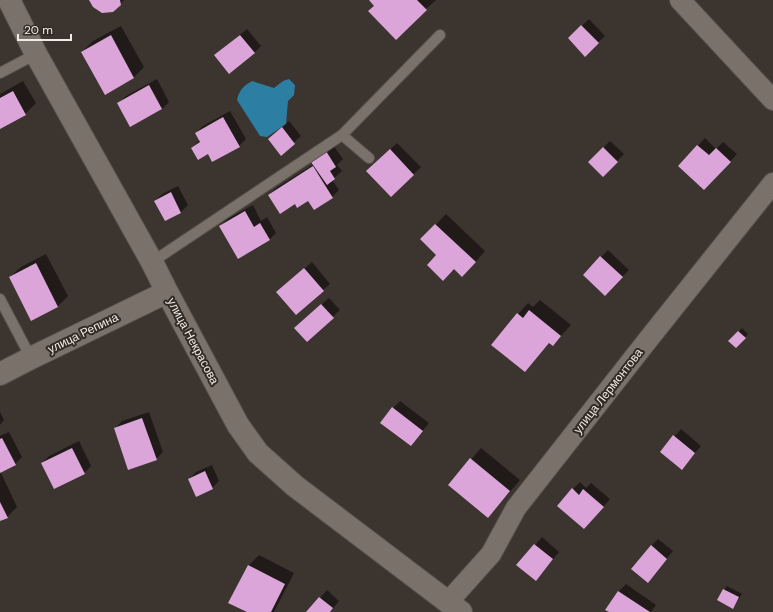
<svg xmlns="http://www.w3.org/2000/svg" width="773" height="612" font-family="'DM Sans',sans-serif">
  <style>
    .water { fill: #2c7ea2 }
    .shadow { fill: #0007 }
    .building { fill: #dba5da }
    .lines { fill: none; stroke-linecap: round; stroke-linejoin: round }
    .service-casing { stroke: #59524c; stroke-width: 12 }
    .minor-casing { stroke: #59524c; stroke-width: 22 }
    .tertiary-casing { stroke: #59524c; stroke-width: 24 }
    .service { stroke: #7b716b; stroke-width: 10 }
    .minor { stroke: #7b716b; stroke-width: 20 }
    .tertiary { stroke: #7b716b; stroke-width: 22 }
    .labels { text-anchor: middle; stroke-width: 4; stroke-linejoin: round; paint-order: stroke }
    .street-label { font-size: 12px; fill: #f1ebe7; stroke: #322a24 }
  </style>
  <rect width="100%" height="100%" fill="#3c342e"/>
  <path class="water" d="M289 79 295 85 294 95 288 101 286 124 267 137 260 136 237 100C239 91 243 86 252 81L274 88 283 81Z"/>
  <path class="shadow" d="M90 0H124L113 11Z
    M370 0H436L426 9 376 5Z
    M589 19 605 36 585 55 569 38Z
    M121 26 144 67 134 77 105 93 82 52 93 41Z
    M247 29 261 46 254 53 215 55Z
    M157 79 169 102 162 109 131 125 119 103 126 96Z
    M23 81 36 103 25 114 0 128V94Z
    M230 111 246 139 239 146 192 148 200 140 196 133 203 126Z
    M289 121 301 136 281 154 269 139Z
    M705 138 716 149 723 142 737 154 711 182 679 166Z
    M610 141 624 154 603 176 589 162Z
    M397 143 421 167 391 196 375 164Z
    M333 145 343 159 337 165 342 171 332 180 339 190 332 197 295 203 269 195 276 188 314 164 312 162Z
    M178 186 188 205 181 212 165 220 155 201 162 194Z
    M253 205 261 221 267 217 276 233 269 240 220 226 227 219Z
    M446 214 485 251 473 265 438 255 422 239Z
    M608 250 629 270 612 287 601 257Z
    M46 254 68 296 57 307 10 277 21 267Z
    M312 262 330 284 323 290 285 285Z
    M329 298 340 310 307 341 302 321Z
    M540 300 571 325 553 344 550 342 525 371 518 314 528 303 533 307Z
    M742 328 748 334 736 347 730 341Z
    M400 401 429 423 411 445 393 408Z
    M0 412 4 420 0 425Z
    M149 412 163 452 156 459 115 428 122 421Z
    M681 429 701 446 688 461 661 452Z
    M9 432 22 457 15 464 0 471 17 507 7 517 0 520V436Z
    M79 441 91 466 84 473 55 487 42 463 49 456Z
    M481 448 520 480 488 517 449 485Z
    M212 465 219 481 212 488 189 479 196 472Z
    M580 482 586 488 591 483 610 499 591 521 573 489Z
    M542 537 559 552 536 580 518 565Z
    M658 539 673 551 648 581 651 546Z
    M259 555 294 573 274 612H249L248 566Z
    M626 584 656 605 651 612H610L607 610 619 591Z
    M727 586 742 594 733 607 724 590Z
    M327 590 339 601 330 612H308Z"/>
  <path class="building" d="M89 0H120L121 5 113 12 102 13 93 7Z
    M369 0H417L427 10 396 40 368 11 374 6Z
    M581 25 599 43 585 57 568 38Z
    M111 35 134 78 105 95 81 52Z
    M240 35 255 53 229 74 214 55Z
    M149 85 162 109 130 127 117 103Z
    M13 91 26 115 0 129V98Z
    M223 117 240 147 212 162 208 154 198 160 191 148 200 142 195 133Z
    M282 127 295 144 281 156 268 139Z
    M697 145 709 155 716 148 731 162 704 190 678 166Z
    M603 147 618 162 603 177 588 162Z
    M390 149 414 175 391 197 366 171Z
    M326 151 336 167 330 171 335 179 327 185 311 162Z
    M313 166 333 198 314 210 308 201 297 208 295 204 280 214 268 195Z
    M171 192 181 213 165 221 154 201Z
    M245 211 254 227 260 223 270 240 238 259 219 226Z
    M435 224 476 262 462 277 454 269 443 281 427 265 436 255 420 239Z
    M600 256 623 277 605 296 583 275Z
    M36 263 58 307 31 321 9 277Z
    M304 268 324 291 296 315 276 292Z
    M321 304 334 318 307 342 294 328Z
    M529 310 561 336 553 346 549 343 525 372 491 345 517 313 523 318Z
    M738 331 746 338 736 348 728 341Z
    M392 407 423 431 411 446 380 423Z
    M142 418 157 460 128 470 114 428Z
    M673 435 695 453 682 470 660 452Z
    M2 438 16 465 0 473V439Z
    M72 448 85 474 54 489 41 463Z
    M470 458 510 491 488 518 448 485Z
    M205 471 213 489 196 497 188 479Z
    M572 488 579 495 583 489 604 507 584 529 557 506Z
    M0 502 8 518 0 521Z
    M534 544 553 559 536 581 516 565Z
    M651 545 667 559 648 583 631 569Z
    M248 565 285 584 271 612H247L228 603Z
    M723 589 739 597 733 609 717 600Z
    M618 591 650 612H609L605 610Z
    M319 597 333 608 330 612H306Z"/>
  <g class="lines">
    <g class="service-casing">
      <path id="service" d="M0 73 36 54
        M342 135 440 35
        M152 262 342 135 369 158
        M0 299 31 358"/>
    </g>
    <g class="minor-casing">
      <path id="minor" d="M680 0 773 100
        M448 602 491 554 516 508 647 341 773 183"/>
    </g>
    <g class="tertiary-casing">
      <path id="tertiary" d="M9 0 36 54 152 262 167 292 238 425 258 453 295 486 461 612
        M0 374 31 358 167 292"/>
    </g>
    <use href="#service" class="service"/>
    <use href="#minor" class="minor"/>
    <use href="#tertiary" class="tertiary"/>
  </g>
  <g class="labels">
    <g class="street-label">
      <text transform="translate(83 333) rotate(-26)" y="4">улица Репина</text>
      <text transform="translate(193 341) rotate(62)" y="4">улица Некрасова</text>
      <text transform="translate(608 391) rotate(-52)" y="4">улица Лермонтова</text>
    </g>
  </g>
  <path d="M18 34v6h53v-6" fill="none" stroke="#f1ebe7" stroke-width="2"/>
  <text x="24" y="34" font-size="12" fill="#f1ebe7" stroke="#322a24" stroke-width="3" paint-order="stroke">20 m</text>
</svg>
